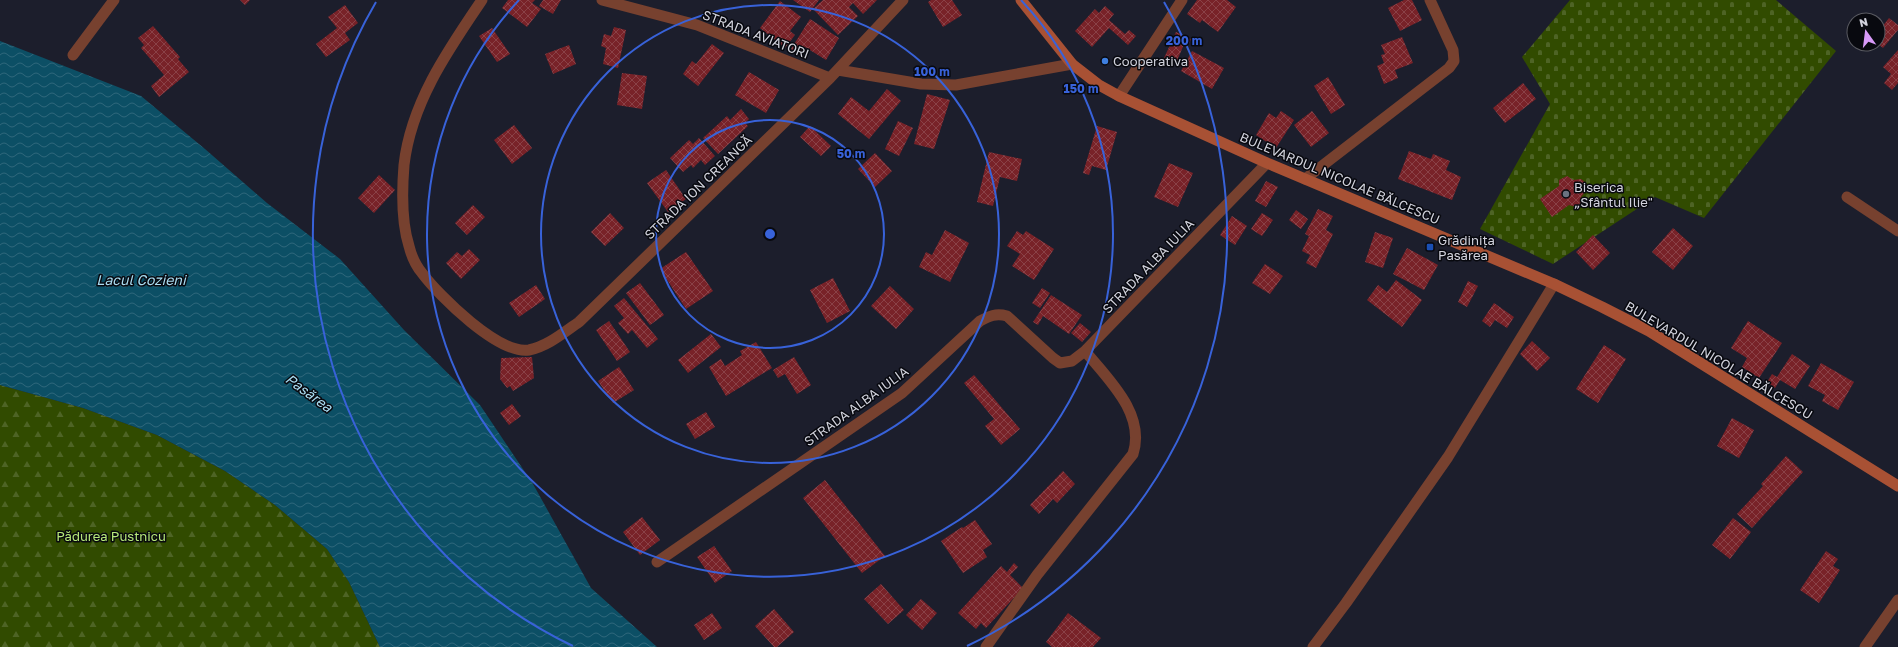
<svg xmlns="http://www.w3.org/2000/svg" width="1898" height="647" font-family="'Golos Text',sans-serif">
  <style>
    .forest { fill: url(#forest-firs) }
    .cemetery { fill: url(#cemetery-stones) }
    .water { fill: url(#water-waves) }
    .building { fill: url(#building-cross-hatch) }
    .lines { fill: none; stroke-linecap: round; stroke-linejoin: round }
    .minor { stroke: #77412f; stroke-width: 11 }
    .secondary { stroke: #a85134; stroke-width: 11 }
    .ring { fill: none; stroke: #3862d9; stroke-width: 2 }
    .shop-dot { fill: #3f7fe0; stroke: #08090f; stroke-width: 1.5 }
    .worship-dot { fill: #6b7280; stroke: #08090f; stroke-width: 1.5 }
    .transit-dot { fill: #1a4fb4; stroke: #08090f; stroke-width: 1.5 }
    .labels { text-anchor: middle; stroke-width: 3; stroke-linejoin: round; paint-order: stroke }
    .street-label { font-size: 13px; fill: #d2d3dd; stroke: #08090f }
    .poi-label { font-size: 13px; fill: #d2d3dd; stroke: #08090f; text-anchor: start }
    .park-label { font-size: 13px; fill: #b7e97a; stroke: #08090f }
    .water-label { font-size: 14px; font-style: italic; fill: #aaddf2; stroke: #08090f }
    .centre { fill: #3862d9; stroke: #08090f; stroke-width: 2 }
    .ring-label { font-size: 12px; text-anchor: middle; font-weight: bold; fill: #3862d9; stroke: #08090f; stroke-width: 3; stroke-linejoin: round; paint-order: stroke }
  </style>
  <defs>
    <pattern id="forest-firs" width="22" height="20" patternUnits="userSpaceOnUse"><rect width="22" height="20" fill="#314b00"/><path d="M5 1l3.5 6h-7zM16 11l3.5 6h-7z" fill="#4e6425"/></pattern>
    <pattern id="cemetery-stones" width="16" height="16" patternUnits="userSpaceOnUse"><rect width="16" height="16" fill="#314b00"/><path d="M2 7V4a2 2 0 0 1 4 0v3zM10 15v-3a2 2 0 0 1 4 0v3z" fill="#4e6425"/></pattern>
    <pattern id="water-waves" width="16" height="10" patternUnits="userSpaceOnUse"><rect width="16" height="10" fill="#0c4f65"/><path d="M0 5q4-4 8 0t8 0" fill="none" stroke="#2e677b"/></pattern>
    <pattern id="building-cross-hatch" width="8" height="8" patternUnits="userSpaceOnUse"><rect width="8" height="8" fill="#782228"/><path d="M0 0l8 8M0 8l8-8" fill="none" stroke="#8a4147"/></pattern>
  </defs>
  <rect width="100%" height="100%" fill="#1c1e2c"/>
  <path class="forest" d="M0 385 83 408 157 435 225 471 275 505 327 549 349 582 380 647H0Z"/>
  <path class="cemetery" d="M1570 0H1776L1836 51 1704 218 1655 197 1553 264 1480 229 1550 104 1522 57Z"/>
  <path class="water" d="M0 41 141 96 205 149 267 203 340 259 404 330 480 405 533 484 591 588 657 647H380L349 582 327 549 275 505 225 471 157 435 83 408 0 385Z"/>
  <path class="building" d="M240 0H250L245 5Z
    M508 0H535L532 3 541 9 527 27 502 8Z
    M543 0H561L553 14 539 6Z
    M793 0H819L810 12Z
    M823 0H877L863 14 853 3 849 7 858 16 838 35 813 9Z
    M931 0H952L962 15 943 27 928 2Z
    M1197 0H1227L1236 7 1218 32 1202 20 1200 23 1187 14Z
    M1404 0H1412L1422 20 1400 31 1388 8Z
    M780 1 801 17 790 31 795 35 785 48 760 28Z
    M345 5 358 23 345 33 350 40 326 57 316 44 337 28 328 17Z
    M1105 6 1114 14 1109 20 1125 34 1129 30 1136 36 1128 45 1109 28 1092 47 1075 31 1095 9 1099 13Z
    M1889 18 1898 25V30L1883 48 1878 44V32Z
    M810 19 839 38 826 60 805 47 800 55 791 49Z
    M153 26 180 57 178 59 189 72 159 97 151 86 164 75 141 48 144 45 138 38Z
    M614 27 626 30 618 68 603 64 606 48 601 46 604 34 611 36Z
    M492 28 510 54 497 62 479 36Z
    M1176 32 1191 39 1189 44 1185 42 1176 63 1164 58Z
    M1402 37 1413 63 1395 70 1398 78 1384 84 1377 66 1384 63 1381 55 1385 54 1381 45Z
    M712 44 724 53 698 86 683 74 692 61 696 64Z
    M569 45 576 64 553 74 545 54Z
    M1898 50V83L1892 90 1884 83 1891 74 1883 67Z
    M1192 51 1224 68 1212 89 1181 71Z
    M749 72 779 90 766 113 735 95Z
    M622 73 647 76 642 109 617 105Z
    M1328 77 1345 105 1331 114 1314 86Z
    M1523 83 1536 99 1505 123 1493 108Z
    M887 89 901 101 869 139 838 114 851 97 869 111Z
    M927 94 950 100 934 149 914 144Z
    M741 109 749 119 745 123 748 126 718 154 703 138 727 116 730 120Z
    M1281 111 1294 120 1276 148 1256 135 1269 113 1276 118Z
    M1312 111 1329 133 1311 147 1294 125Z
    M898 121 913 128 899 156 885 149Z
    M514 125 532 148 512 164 494 140Z
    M810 126 831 146 821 156 800 137Z
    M1097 126 1117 132 1106 170 1092 166 1089 175 1083 173Z
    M699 138 715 156 705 165 701 160 693 168 691 165 683 172 670 158 689 140 693 144Z
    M1409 151 1431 159 1433 154 1450 161 1446 170 1461 177 1452 200 1398 179Z
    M989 152 1022 159 1017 181 1000 177 993 206 977 202Z
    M875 153 892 171 875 187 858 169Z
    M1169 163 1193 173 1178 207 1154 197Z
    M666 170 686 199 668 212 647 183Z
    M379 175 395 190 374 213 358 198Z
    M1567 176 1573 180 1581 179 1586 183 1587 190 1581 197 1582 203 1576 207 1569 205 1552 217 1540 199 1559 186V180Z
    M1266 181 1278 187 1266 207 1255 201Z
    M473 205 485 217 467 235 455 223Z
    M1318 209 1333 216 1326 230 1333 234 1316 268 1306 263 1310 255 1302 251 1309 236 1305 234Z
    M1296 210 1308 219 1301 229 1289 220Z
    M610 213 624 228 605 246 591 232Z
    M1262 213 1273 220 1262 236 1251 229Z
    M1232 216 1247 226 1235 245 1220 235Z
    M1673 228 1693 246 1673 270 1652 252Z
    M945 230 969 243 950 282 919 267 926 252 932 255Z
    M1017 231 1023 235 1026 231 1054 249 1034 280 1012 266 1020 254 1007 246Z
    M1375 232 1393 238 1383 268 1365 262Z
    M1593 235 1610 253 1593 270 1576 252Z
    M1407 248 1438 265 1424 290 1393 274Z
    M469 249 480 260 461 279 446 263 457 252 462 256Z
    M686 252 713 291 686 309 660 269Z
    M1265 264 1283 276 1270 294 1252 283Z
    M833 278 850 311 827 323 810 290Z
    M1396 280 1422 300 1402 327 1367 300 1378 285 1387 292Z
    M1468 281 1478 286 1467 307 1458 302Z
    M640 283 664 315 650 325 626 293Z
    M536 285 545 299 519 317 509 303Z
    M890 286 914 309 896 329 871 306Z
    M1042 288 1050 293 1040 308 1032 303Z
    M1051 295 1082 315 1069 334 1043 316 1038 325 1033 322Z
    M624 298 658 339 647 348 632 330 628 334 618 323 624 318 614 306Z
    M1494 303 1514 317 1507 328 1495 320 1490 327 1482 321Z
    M609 321 630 352 617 361 596 330Z
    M1748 321 1782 343 1759 378 1742 367 1747 358 1731 348Z
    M1080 323 1091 332 1082 342 1071 333Z
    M711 334 721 347 688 373 678 360Z
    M1532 341 1550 358 1537 371 1520 354Z
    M756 342 772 368 726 396 709 367 721 359 725 366 742 355 740 351Z
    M1604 345 1626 359 1598 403 1576 389Z
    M1792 354 1810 366 1795 389 1780 380 1775 388 1767 382 1772 374 1777 377Z
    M532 357 534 378 513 391 510 386 507 388 500 379 501 358Z
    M794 357 811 385 797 394 785 374 778 378 773 370Z
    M1821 363 1854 382 1838 410 1822 401 1825 395 1808 386Z
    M619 367 634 390 613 403 598 381Z
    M974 375 1020 429 1001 445 985 426 994 419 964 383Z
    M512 404 521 416 509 425 500 413Z
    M706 412 715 427 695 439 686 424Z
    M1732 418 1754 430 1739 458 1717 446Z
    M1786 456 1803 472 1752 528 1737 514 1763 486 1761 484Z
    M1063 471 1075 484 1057 503 1053 499 1039 514 1030 505Z
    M825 480 885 556 862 573 803 498Z
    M642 517 660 540 640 555 623 532Z
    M1733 518 1751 532 1730 559 1712 545Z
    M975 520 992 544 983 550 987 557 963 573 941 541 962 527 963 528Z
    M714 546 732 571 715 583 697 557Z
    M1826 551 1838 559 1833 566 1840 570 1819 603 1800 590Z
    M1014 563 1018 567 1010 575 1023 588 986 628 981 623 976 629 958 613 1001 566 1007 572Z
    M881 584 904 610 888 624 864 599Z
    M921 599 937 613 922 630 906 615Z
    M774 609 794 632 777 647H774L755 626Z
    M712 613 722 628 704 640 694 625Z
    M1068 613 1101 638 1093 647H1052L1046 642Z"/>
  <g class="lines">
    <path class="minor" d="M482 0C448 50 411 103 404 165 402 190 401 221 409 246 411 254 416 266 422 273 439 296 499 355 529 350 548 346 563 333 579 322L830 78 903 0
      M602 0 697 25 830 78
      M73 55 114 0
      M838 70 921 84 956 85 1072 64
      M1119 96 1182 0
      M1305 179 1449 68 1454 61 1453 50 1430 0
      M1847 197 1898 231
      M657 562 902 393 980 321C989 316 996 313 1007 316L1053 358 1060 363 1072 361 1085 351 1267 163
      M986 647 1037 575 1133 454C1146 414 1108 379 1085 351
      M1313 647 1346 603 1448 457 1554 284
      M1865 647 1898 600"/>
    <path class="secondary" d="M1021 0 1072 64 1099 85 1119 96 1267 163 1554 284 1602 307 1649 331 1898 486"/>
  </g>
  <g class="ring">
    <circle cx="770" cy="234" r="114"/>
    <circle cx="770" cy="234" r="229"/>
    <path d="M1021 0A343 343 0 1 1 519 0"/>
    <path d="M573 646A457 457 0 0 1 376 2M1164 2A457 457 0 0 1 967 646"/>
  </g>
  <circle class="shop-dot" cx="1105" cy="61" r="4"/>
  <circle class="worship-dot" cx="1566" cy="194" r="4"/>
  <rect class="transit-dot" x="1426" y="243" width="8" height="8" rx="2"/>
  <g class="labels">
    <g class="street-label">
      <text transform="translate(756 34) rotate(21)" y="5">STRADA AVIATORI</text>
      <text transform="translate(1340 178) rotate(23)" y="5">BULEVARDUL NICOLAE BĂLCESCU</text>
      <text transform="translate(698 187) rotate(-44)" y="5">STRADA ION CREANGĂ</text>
      <text transform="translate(1148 266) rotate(-46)" y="5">STRADA ALBA IULIA</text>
      <text transform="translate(1719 360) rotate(31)" y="5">BULEVARDUL NICOLAE BĂLCESCU</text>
      <text transform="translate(856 406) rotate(-36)" y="5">STRADA ALBA IULIA</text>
    </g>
    <g class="poi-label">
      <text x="1113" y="66">Cooperativa</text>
      <text x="1574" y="192">Biserica<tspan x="1574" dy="15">„Sfântul Ilie"</tspan></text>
      <text x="1438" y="245">Grădinița<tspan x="1438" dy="15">Pasărea</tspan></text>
    </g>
    <g class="park-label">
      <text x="111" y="541">Pădurea Pustnicu</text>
    </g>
    <g class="water-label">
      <text x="141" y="285">Lacul Cozieni</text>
      <text transform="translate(309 393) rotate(36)" y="5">Pasărea</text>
    </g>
  </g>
  <circle cx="770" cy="234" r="6" class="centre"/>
  <g class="ring-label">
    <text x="1184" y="45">200 m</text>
    <text x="932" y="76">100 m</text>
    <text x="1081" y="93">150 m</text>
    <text x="851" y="158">50 m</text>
  </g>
  <g transform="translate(1866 32) rotate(346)"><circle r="19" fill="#08090f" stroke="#595a61"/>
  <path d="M0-3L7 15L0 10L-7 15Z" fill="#d89af8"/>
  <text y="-6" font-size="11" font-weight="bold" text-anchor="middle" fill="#d2d3dd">N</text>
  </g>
</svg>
